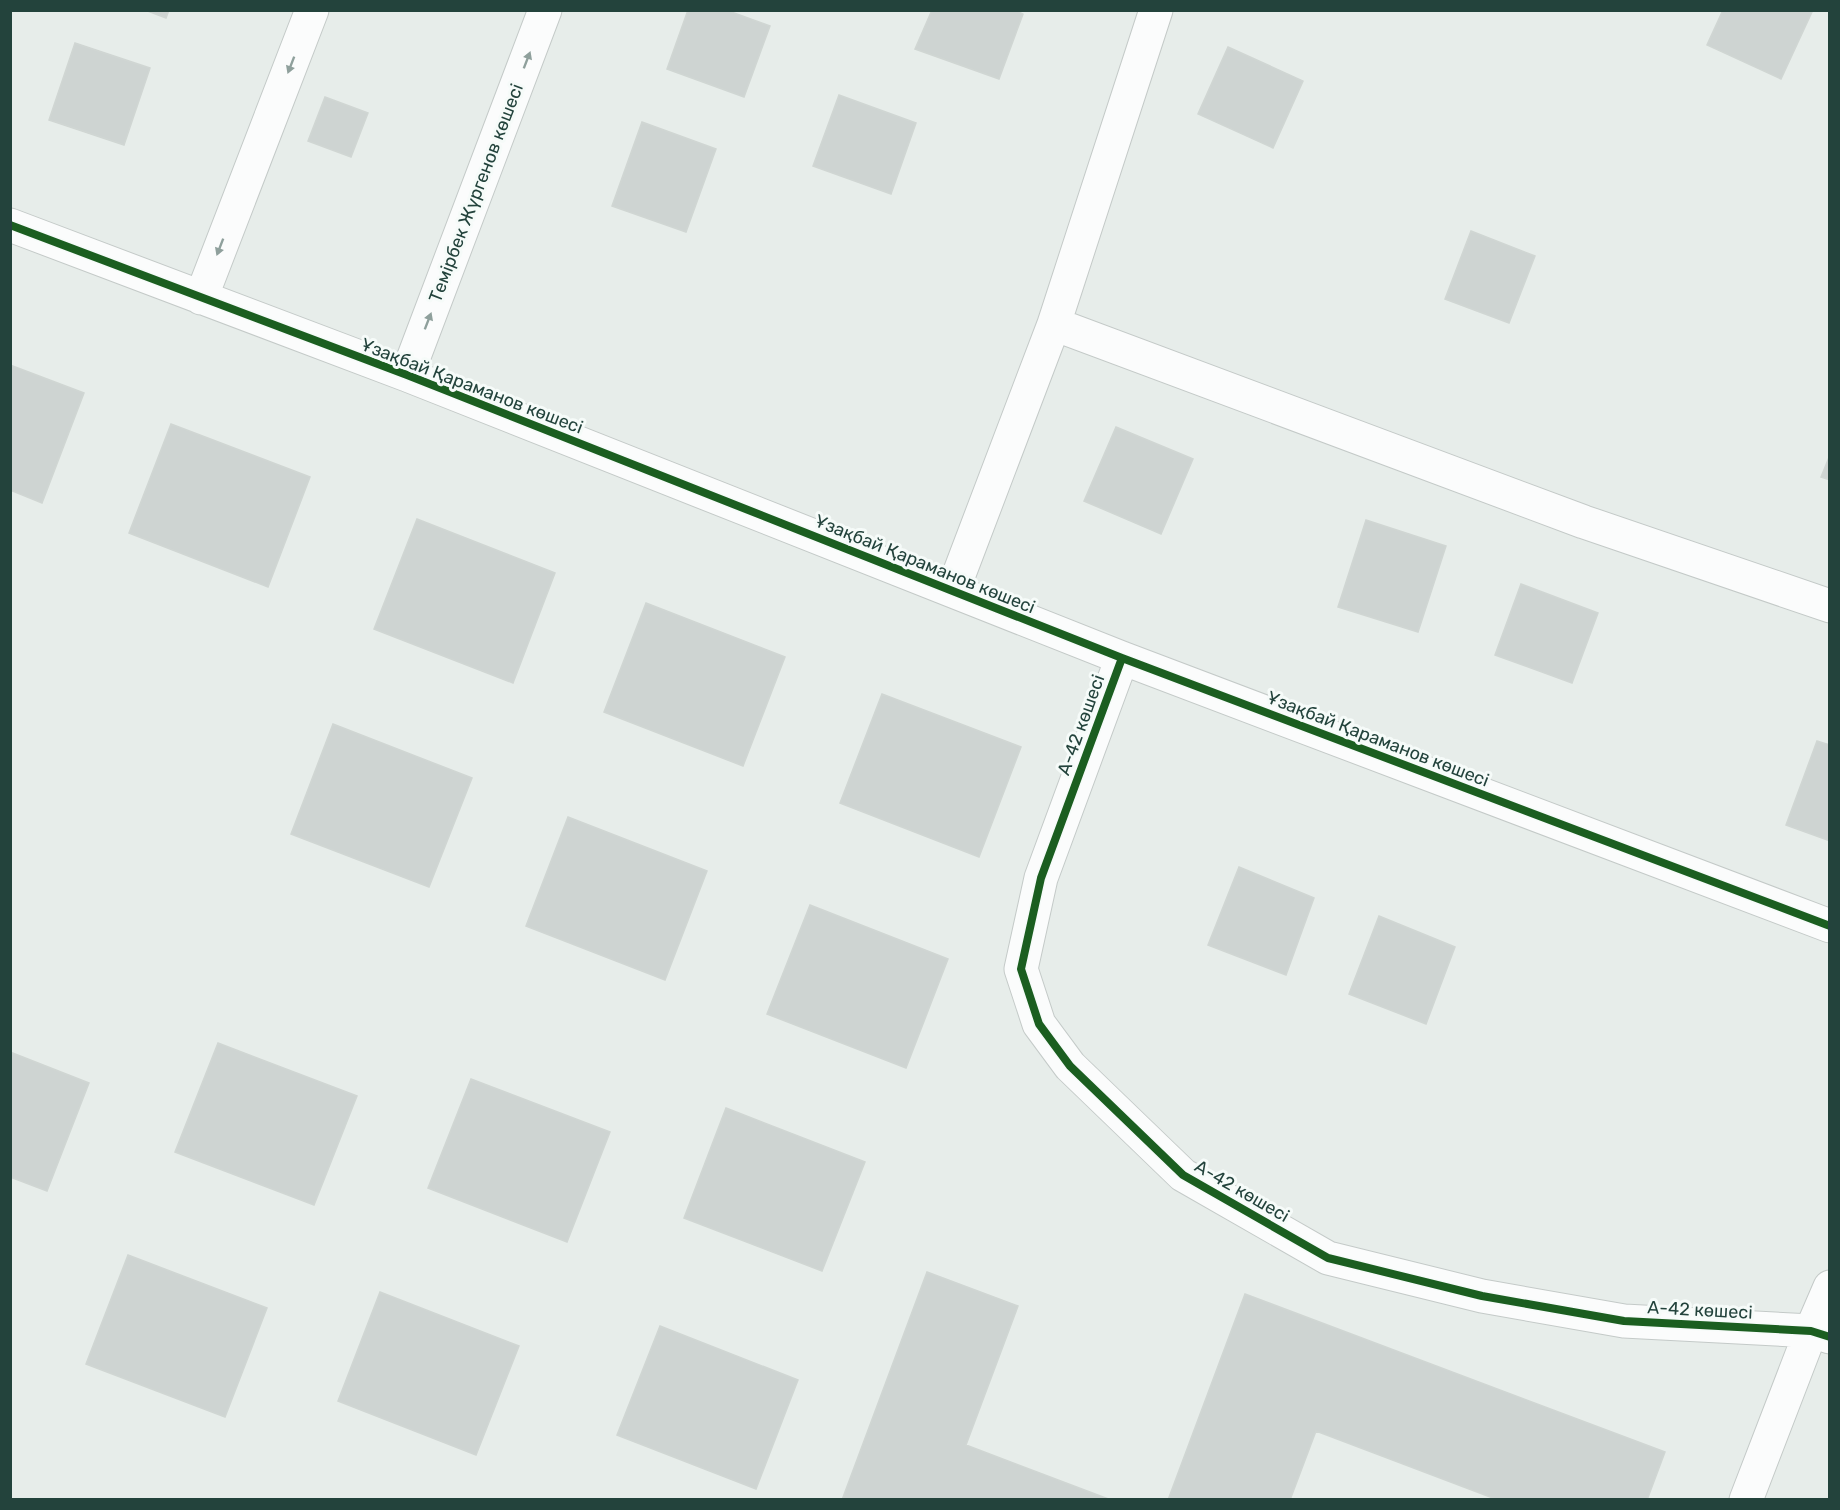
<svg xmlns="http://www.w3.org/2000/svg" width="1840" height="1510" font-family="Rubik,sans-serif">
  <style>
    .building { fill: #ced4d2; stroke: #d0d6d3; stroke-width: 1.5 }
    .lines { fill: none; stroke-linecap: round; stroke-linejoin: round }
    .street-casing { stroke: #c4cac8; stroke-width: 35 }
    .street { stroke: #fbfcfc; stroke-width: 33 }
    .cycleway-casing { stroke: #f6fbf9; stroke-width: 11 }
    .cycleway { stroke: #1b5e20; stroke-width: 8 }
    .oneway { fill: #8fa09c }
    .labels { text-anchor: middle; stroke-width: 6; stroke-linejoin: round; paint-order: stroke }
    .street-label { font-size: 18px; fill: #23433c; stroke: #f6fbf9 }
  </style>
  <rect width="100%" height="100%" fill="#e7edea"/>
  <path class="building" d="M145 10H169L166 18Z
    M688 10H726L770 26 744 97 667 69Z
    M932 10H1015L1023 14 999 79 915 49Z
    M1723 10H1807L1812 12 1781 79 1707 45Z
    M75 43 150 68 124 145 49 120Z
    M1228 47 1303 81 1273 148 1198 114Z
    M839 95 916 123 891 194 813 166Z
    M325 97 368 113 351 157 308 141Z
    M642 122 716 149 686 232 612 206Z
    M1471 231 1535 256 1509 323 1445 299Z
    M10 365 84 393 42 503 10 490Z
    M171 424 310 477 268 587 129 533Z
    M1116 427 1193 459 1161 534 1084 501Z
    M1830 455V480L1821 477Z
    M417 519 555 573 513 683 374 629Z
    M1366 520 1446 546 1418 632 1338 607Z
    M1521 584 1598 613 1572 683 1495 655Z
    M646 603 785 657 743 766 604 712Z
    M882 694 1021 747 979 857 840 803Z
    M333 724 472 778 429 887 291 834Z
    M1817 741 1830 745V841L1786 825Z
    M568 817 707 871 665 980 526 926Z
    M1239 867 1314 898 1286 975 1208 945Z
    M810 905 948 959 906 1068 767 1014Z
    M1379 916 1455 947 1426 1024 1349 994Z
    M218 1043 357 1096 314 1205 175 1152Z
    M10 1052 89 1083 47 1191 10 1177Z
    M471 1079 610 1132 567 1242 428 1188Z
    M726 1108 865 1162 822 1271 684 1218Z
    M128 1255 267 1308 225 1417 86 1364Z
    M927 1272 1018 1306 966 1445 1111 1500H842Z
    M380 1292 519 1346 476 1455 338 1401Z
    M1245 1294 1665 1452 1647 1500H1498L1316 1431 1290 1500H1168Z
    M660 1326 798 1380 756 1489 617 1435Z"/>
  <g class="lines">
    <g class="street-casing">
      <path id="street" d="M10 225 407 375 1122 658 1830 926
        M201 298 312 10
        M1054 324 1584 522 1830 606
        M407 375 545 10
        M953 590 1054 324 1156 10
        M1122 658 1041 878 1021 969 1039 1024 1070 1066 1183 1175 1328 1258 1482 1296 1624 1321 1811 1331 1830 1337
        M1746 1500 1811 1331 1830 1287"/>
    </g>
    <use href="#street" class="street"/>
    <g class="cycleway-casing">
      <path id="cycleway" d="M10 225 407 375 1122 658 1830 926
        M1122 658 1041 878 1021 969 1039 1024 1070 1066 1183 1175 1328 1258 1482 1296 1624 1321 1811 1331 1830 1337"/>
    </g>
    <use href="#cycleway" class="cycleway"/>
  </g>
  <defs><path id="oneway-solid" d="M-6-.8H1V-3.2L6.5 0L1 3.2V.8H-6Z" transform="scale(1.5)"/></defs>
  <g class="oneway">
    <use href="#oneway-solid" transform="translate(527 60) rotate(-69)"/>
    <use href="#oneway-solid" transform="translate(291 65) rotate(111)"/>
    <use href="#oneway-solid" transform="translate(220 247) rotate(111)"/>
    <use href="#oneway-solid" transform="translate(428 321) rotate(-69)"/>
  </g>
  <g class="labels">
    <g class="street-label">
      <text transform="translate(476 193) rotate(-69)" y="6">Темірбек Жүргенов көшесі</text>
      <text transform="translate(472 386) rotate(21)" y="6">Ұзақбай Қараманов көшесі</text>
      <text transform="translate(925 564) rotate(22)" y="6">Ұзақбай Қараманов көшесі</text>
      <text transform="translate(1081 725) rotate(-70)" y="6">А-42 көшесі</text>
      <text transform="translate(1378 739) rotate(21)" y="6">Ұзақбай Қараманов көшесі</text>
      <text transform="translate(1242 1191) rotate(30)" y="6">А-42 көшесі</text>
      <text transform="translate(1700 1310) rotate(3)" y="6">А-42 көшесі</text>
    </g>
  </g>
  <rect width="1840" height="1510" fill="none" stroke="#23433c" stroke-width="24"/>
</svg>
